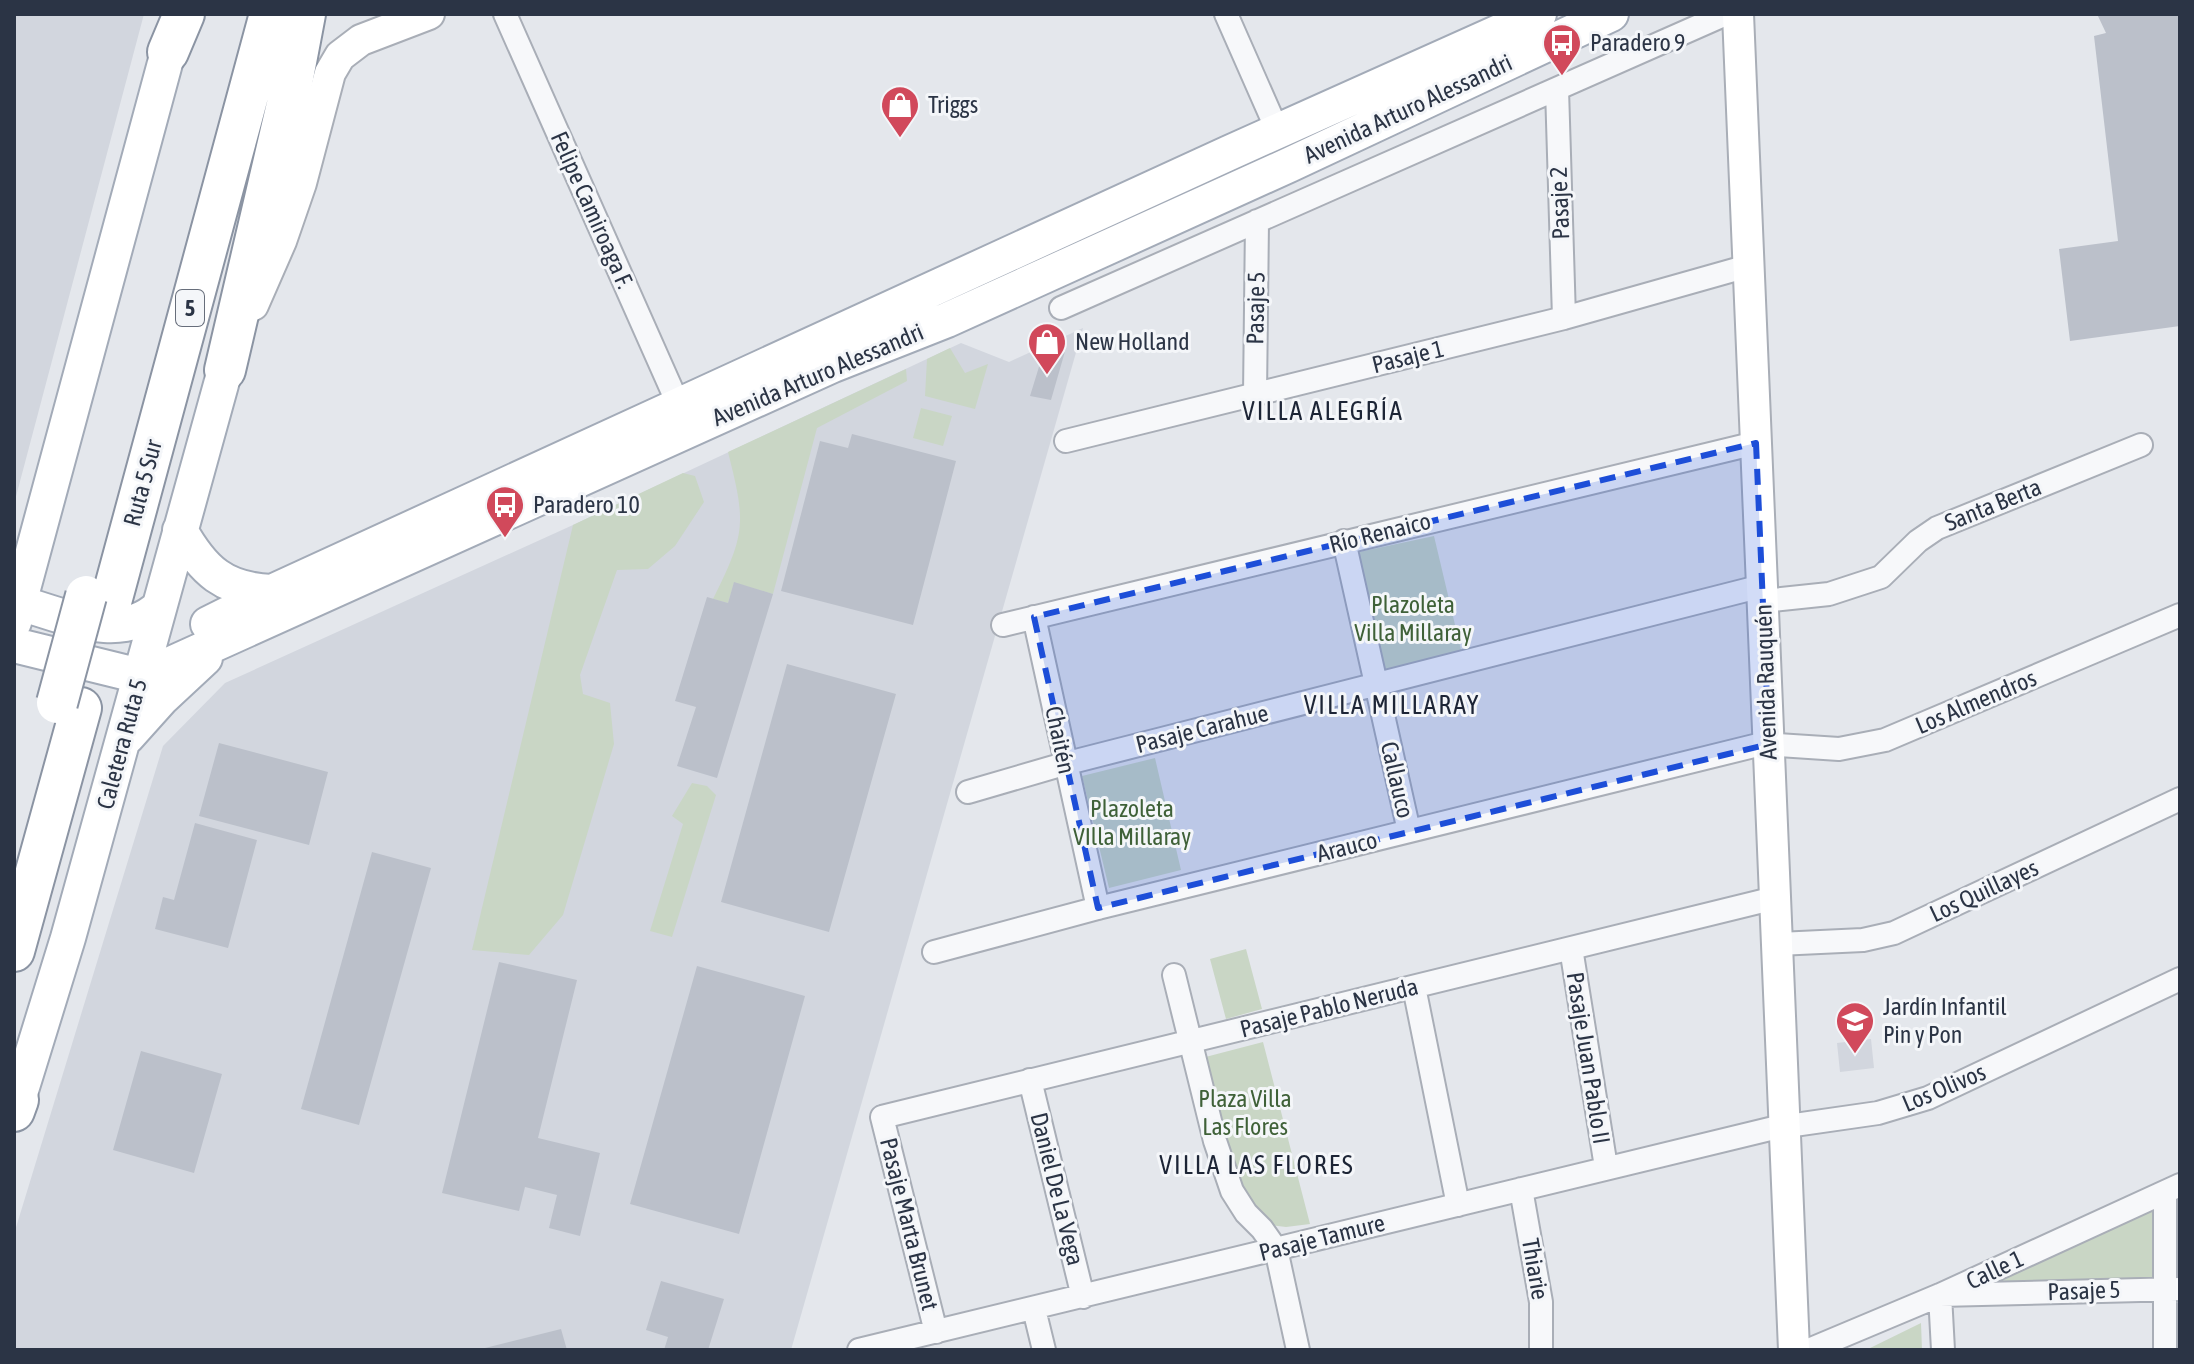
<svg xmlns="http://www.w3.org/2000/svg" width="2194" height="1364" font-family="'Asap Condensed',sans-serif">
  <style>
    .built { fill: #d2d6de }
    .green { fill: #c9d6c5 }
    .building { fill: #bbc0ca }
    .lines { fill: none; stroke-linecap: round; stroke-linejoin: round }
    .street-casing { stroke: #a9aeb7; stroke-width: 26 }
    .secondary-casing { stroke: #a9aeb7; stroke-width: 34 }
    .primary-casing { stroke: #a3abb8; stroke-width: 38 }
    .highway-casing { stroke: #8b94a3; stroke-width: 44 }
    .street { stroke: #f7f8fa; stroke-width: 22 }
    .secondary { stroke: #fff; stroke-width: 30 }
    .primary { stroke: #fff; stroke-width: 34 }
    .highway { stroke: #fff; stroke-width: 40 }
    .highway-bridge-casing { stroke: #8b94a3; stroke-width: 44; stroke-linecap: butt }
    .highway-bridge { stroke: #fff; stroke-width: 40 }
    .marked { fill: #1d4ed8; fill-opacity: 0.2; stroke: #1d4ed8; stroke-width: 6; stroke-dasharray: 16 10; stroke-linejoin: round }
    .labels { text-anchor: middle; stroke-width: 6; stroke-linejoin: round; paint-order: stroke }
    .shield { fill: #f4f6f9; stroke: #676e7b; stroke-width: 2 }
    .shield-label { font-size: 22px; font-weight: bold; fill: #2b3445 }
    .poi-label { font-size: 24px; fill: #2b3445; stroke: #f4f6f9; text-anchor: start }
    .street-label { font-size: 24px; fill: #2b3445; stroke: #f4f6f9 }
    .park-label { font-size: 24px; fill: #3f6138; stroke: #f4f6f9 }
    .neighbourhood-label { font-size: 26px; letter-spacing: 2px; fill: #1d2536; stroke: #f4f6f9 }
  </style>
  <rect width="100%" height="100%" fill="#e4e7ec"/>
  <path class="built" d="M14 14H144L14 504Z
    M1083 328 791 1350H14V1234L163 746 225 683 573 525 961 343 1009 362Z
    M1871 1039 1874 1068 1840 1072 1837 1043Z"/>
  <path class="green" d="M950 348 965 373 988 364 975 409 925 396 927 359Z
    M906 369 907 381 817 428 773 594 734 583 728 603 713 599C746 533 746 523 728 452Z
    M921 408 952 416 943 446 913 438Z
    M683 473 695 476 704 502 675 546 648 569 617 570 580 675 583 694 610 703 614 744 563 915 529 955 472 950 573 525Z
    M1434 536 1461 650 1384 670 1359 552Z
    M1155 758 1181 870 1109 888 1082 776Z
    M692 783 707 786 716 795 672 937 650 931 683 824 672 816Z
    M1246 949 1262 1009 1226 1019 1210 959Z
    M1263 1042 1310 1224 1286 1227 1261 1224 1239 1199 1194 1060Z
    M2159 1208 2158 1281 1977 1290Z
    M1921 1323 1922 1350H1866Z"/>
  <path class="building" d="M2097 14H2180V326L2070 341 2059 249 2118 241 2094 36 2106 33Z
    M1066 348 1051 400 1030 396 1042 357Z
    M852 434 956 461 913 625 781 591 820 441 848 448Z
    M734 582 773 594 717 778 677 766 696 707 675 701 707 597 728 603Z
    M787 664 896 694 829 932 721 902Z
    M219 743 328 772 309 845 199 816Z
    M195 823 257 840 228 948 155 929 163 897 174 900Z
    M372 852 431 868 359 1125 301 1109Z
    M499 962 577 980 538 1138 600 1153 580 1236 549 1228 557 1195 525 1187 519 1211 442 1193Z
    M697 966 805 996 739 1234 630 1204Z
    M141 1051 222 1074 194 1173 113 1150Z
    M661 1281 724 1299 708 1350H664L668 1337 646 1330Z
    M561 1329 567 1350H482L481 1349Z"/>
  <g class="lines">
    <g class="street-casing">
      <path id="street" d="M505 14 679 406
        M1226 14 1278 132
        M1557 89 1564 318
        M1061 308 1726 14
        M1255 395 1257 221
        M1066 441 1564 318 1748 266
        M1344 541 1409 831
        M1763 601 1829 594 1881 577 1918 541 1937 528 2141 445
        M1034 617 1098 908
        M1003 625 1756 443
        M968 792 1064 764 1762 586
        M1777 944 1863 940 1894 933 2180 799
        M1571 948 1606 1167
        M934 952 1098 908 1762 744 1839 749 1885 740 2180 615
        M1174 975 1215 1141 1232 1191 1246 1213 1262 1229 1276 1249 1298 1350
        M1414 987 1458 1205
        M1030 1080 1083 1297
        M1521 1189 1541 1302V1350
        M1034 1309 1044 1350
        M936 1332 882 1117 1775 898
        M859 1350 1774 1128 1878 1113 1928 1098 2180 979
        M1809 1350 1940 1295 2180 1185
        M1943 1350 1940 1295 2180 1289
        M2165 1350V1192"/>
    </g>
    <g class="secondary-casing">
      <path id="secondary" d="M1738 14 1794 1350
        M253 305 281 241 301 183 330 73 340 56 361 40 429 14"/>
    </g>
    <g class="primary-casing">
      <path id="primary" d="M180 530C203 571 224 590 272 592
        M19 603C64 615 120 644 159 607
        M14 622 168 52
        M208 624 272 592 1229 153 1539 14
        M14 645 140 676 173 663 833 365 947 320 1289 165 1611 14
        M127 737 162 698 205 658
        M18 1100 68 938 225 370"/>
    </g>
    <g class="highway-casing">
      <path id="highway" d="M168 52 184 14
        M225 370 292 83 305 14
        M111 602 270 14
        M14 951 81 708
        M14 1111 18 1100"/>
    </g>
    <use href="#street" class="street"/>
    <use href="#secondary" class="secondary"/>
    <use href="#primary" class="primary"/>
    <use href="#highway" class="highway"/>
    <g class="highway-bridge-casing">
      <path id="highway-bridge" d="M57 703 86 596"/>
    </g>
    <use href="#highway-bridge" class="highway-bridge"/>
  </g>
  <path class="marked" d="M1756 443 1769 744 1098 908 1034 617Z"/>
  <defs>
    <g id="bus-pin" transform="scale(2)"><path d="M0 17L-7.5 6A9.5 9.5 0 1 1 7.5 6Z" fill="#d1495b" stroke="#f4f6f9"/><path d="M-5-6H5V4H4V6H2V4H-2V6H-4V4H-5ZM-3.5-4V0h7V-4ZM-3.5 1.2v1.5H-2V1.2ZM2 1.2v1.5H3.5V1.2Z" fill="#fff"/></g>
    <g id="shop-pin" transform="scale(2)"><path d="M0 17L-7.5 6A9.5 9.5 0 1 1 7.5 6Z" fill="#d1495b" stroke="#f4f6f9"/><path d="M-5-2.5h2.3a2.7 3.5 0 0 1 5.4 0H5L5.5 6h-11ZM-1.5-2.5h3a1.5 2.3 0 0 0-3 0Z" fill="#fff"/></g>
    <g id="school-pin" transform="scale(2)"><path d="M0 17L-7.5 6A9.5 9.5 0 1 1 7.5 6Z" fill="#d1495b" stroke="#f4f6f9"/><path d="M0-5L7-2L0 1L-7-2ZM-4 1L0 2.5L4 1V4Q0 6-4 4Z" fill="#fff"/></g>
  </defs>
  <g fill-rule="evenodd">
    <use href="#bus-pin" x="1562" y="43"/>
    <use href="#shop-pin" x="900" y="105"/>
    <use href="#shop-pin" x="1047" y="342"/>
    <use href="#bus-pin" x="505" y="505"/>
    <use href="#school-pin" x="1855" y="1021"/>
  </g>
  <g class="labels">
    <rect class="shield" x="176" y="290" width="28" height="36" rx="6"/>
    <g class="shield-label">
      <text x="190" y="316">5</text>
    </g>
    <g class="poi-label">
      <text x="1590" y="51">Paradero 9</text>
      <text x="928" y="113">Triggs</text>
      <text x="1075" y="350">New Holland</text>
      <text x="533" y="513">Paradero 10</text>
      <text x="1883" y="1015">Jardín Infantil<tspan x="1883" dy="28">Pin y Pon</tspan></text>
    </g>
    <g class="street-label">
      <text transform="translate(1408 109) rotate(-25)" y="8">Avenida Arturo Alessandri</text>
      <text transform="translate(1560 203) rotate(-92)" y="8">Pasaje 2</text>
      <text transform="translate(592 210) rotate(66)" y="8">Felipe Camiroaga F.</text>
      <text transform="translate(1256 308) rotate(-89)" y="8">Pasaje 5</text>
      <text transform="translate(1408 357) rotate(-14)" y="8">Pasaje 1</text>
      <text transform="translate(818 375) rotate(-23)" y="8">Avenida Arturo Alessandri</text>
      <text transform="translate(143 483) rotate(-75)" y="8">Ruta 5 Sur</text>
      <text transform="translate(1993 505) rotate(-22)" y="8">Santa Berta</text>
      <text transform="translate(1380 533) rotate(-14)" y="8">Río Renaico</text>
      <text transform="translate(1766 682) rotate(-92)" y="8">Avenida Rauquén</text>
      <text transform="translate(1976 702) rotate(-23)" y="8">Los Almendros</text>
      <text transform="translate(1202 729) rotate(-14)" y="8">Pasaje Carahue</text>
      <text transform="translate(1060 740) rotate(78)" y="8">Chaitén</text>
      <text transform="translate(122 744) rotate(-75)" y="8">Caletera Ruta 5</text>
      <text transform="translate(1397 780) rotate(77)" y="8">Callauco</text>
      <text transform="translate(1347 847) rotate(-14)" y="8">Arauco</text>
      <text transform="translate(1984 891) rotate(-25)" y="8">Los Quillayes</text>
      <text transform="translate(1329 1008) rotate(-14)" y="8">Pasaje Pablo Neruda</text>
      <text transform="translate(1588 1058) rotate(81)" y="8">Pasaje Juan Pablo II</text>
      <text transform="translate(1944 1088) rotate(-23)" y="8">Los Olivos</text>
      <text transform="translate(1057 1189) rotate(76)" y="8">Daniel De La Vega</text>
      <text transform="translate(909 1224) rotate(76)" y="8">Pasaje Marta Brunet</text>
      <text transform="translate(1322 1238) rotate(-14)" y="8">Pasaje Tamure</text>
      <text transform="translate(1535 1269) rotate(80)" y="8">Thiarie</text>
      <text transform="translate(1995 1270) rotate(-25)" y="8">Calle 1</text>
      <text transform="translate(2084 1291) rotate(-2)" y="8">Pasaje 5</text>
    </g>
    <g class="park-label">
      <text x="1413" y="613">Plazoleta<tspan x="1413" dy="28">Villa Millaray</tspan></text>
      <text x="1132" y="817">Plazoleta<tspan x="1132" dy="28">VIlla Millaray</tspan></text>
      <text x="1245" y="1107">Plaza Villa<tspan x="1245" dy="28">Las Flores</tspan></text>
    </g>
    <g class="neighbourhood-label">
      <text x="1323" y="420">VILLA ALEGRÍA</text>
      <text x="1392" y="714">VILLA MILLARAY</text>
      <text x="1257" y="1174">VILLA LAS FLORES</text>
    </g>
  </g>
  <rect width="2194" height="1364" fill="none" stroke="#2b3445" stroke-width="32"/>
</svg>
